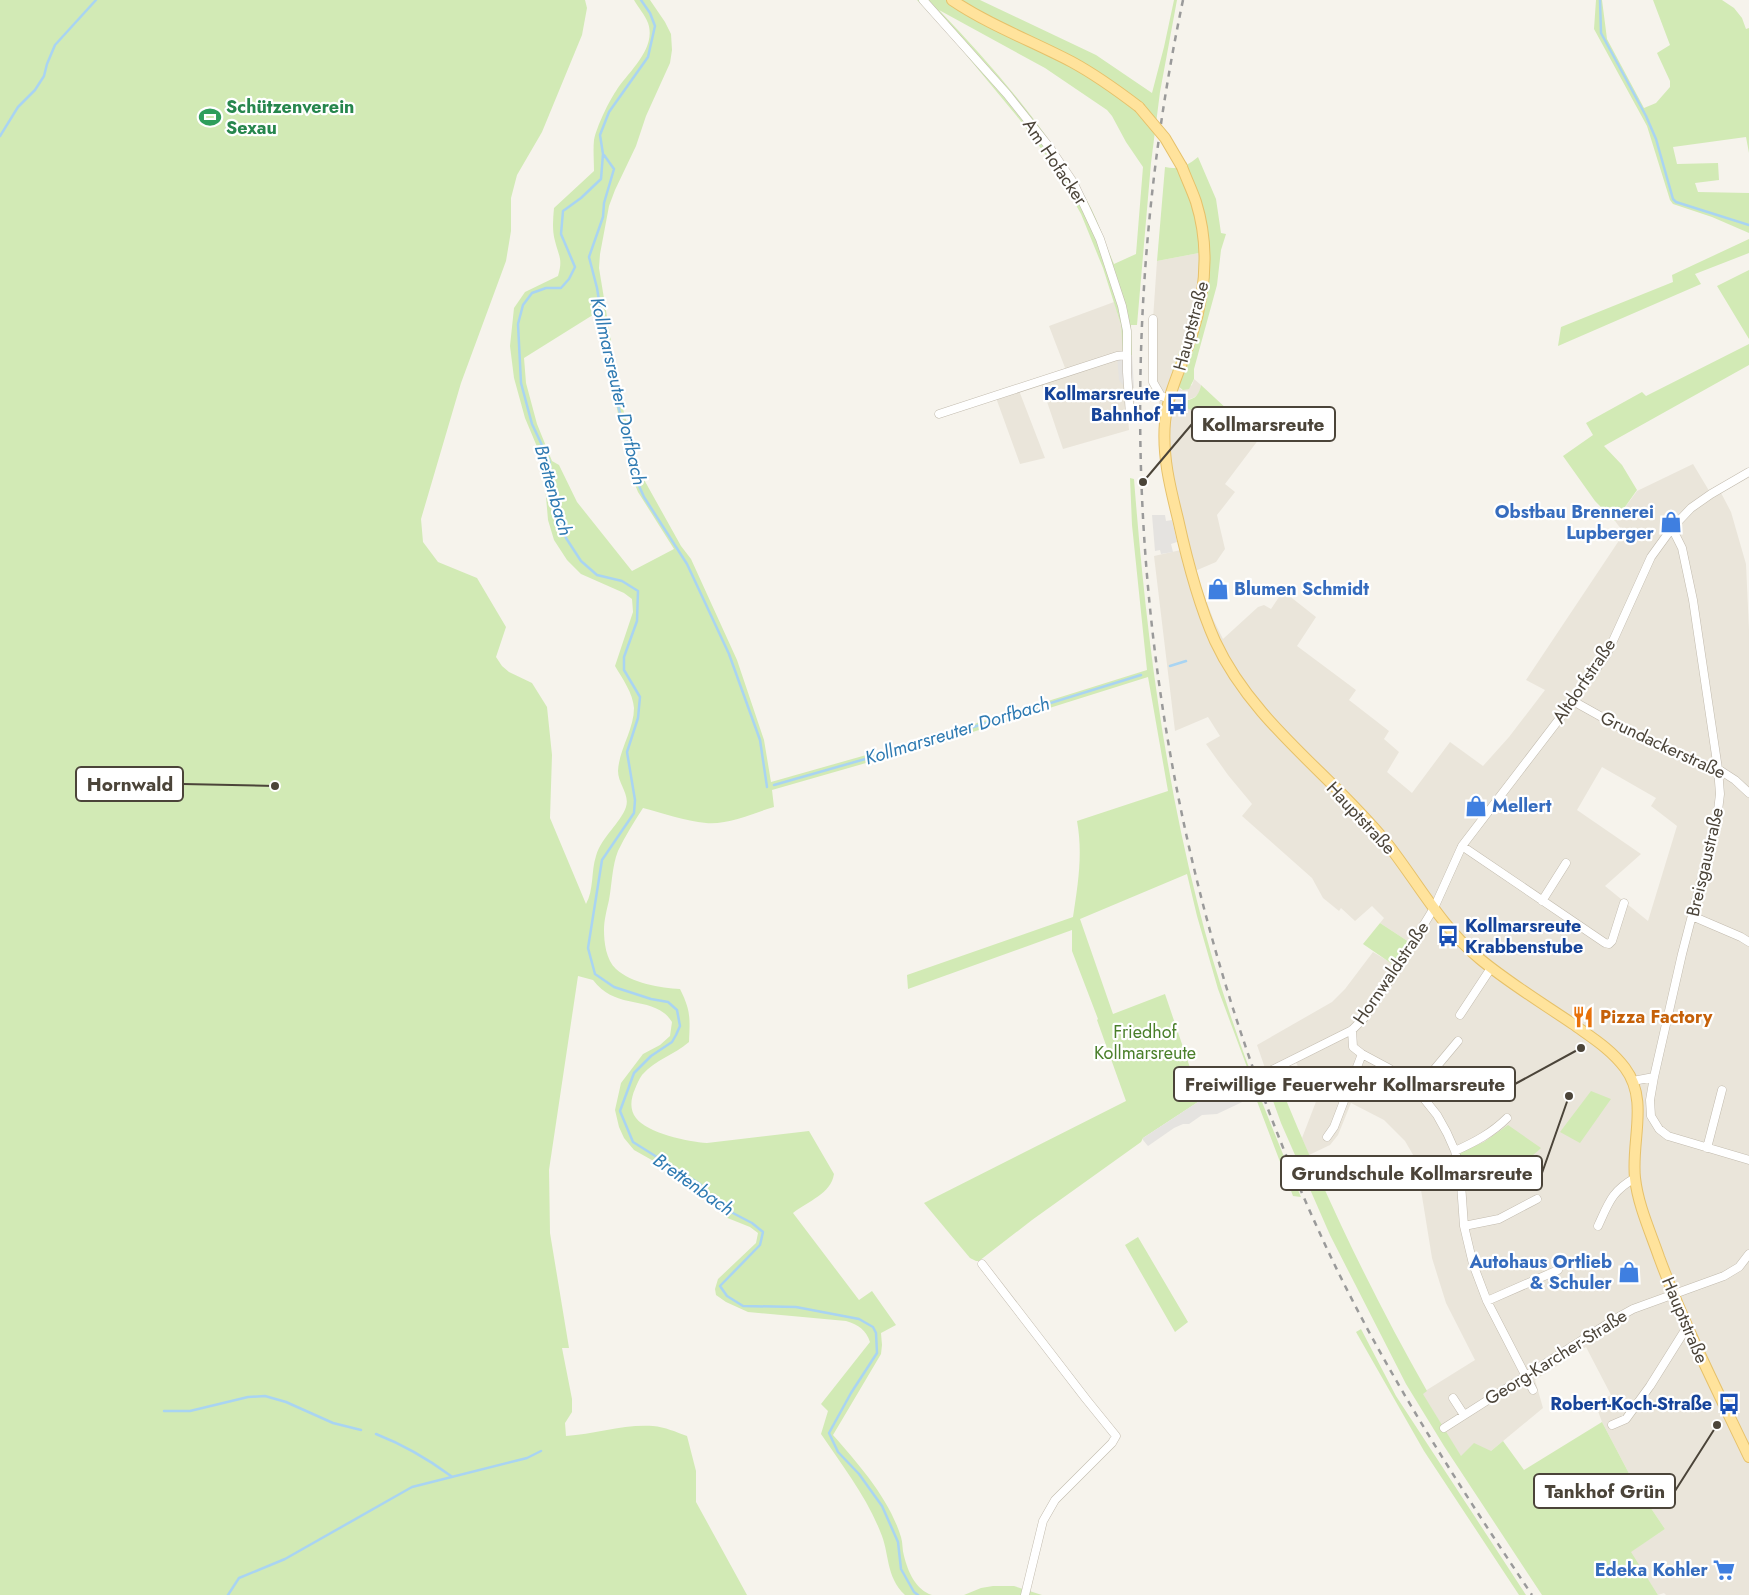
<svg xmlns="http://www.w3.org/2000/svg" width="1749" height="1595" font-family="Jost,sans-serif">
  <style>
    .residential { fill: #eae5da; fill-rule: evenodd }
    .green { fill: #d2eab5; fill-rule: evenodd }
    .parking { fill: #e5e3e0 }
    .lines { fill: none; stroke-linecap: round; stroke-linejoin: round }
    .stream { stroke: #a9d4f2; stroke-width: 2.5 }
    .minor-tunnel { stroke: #d4d0c8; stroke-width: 8; stroke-dasharray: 8 4; stroke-linecap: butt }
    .minor-casing { stroke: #c2bbae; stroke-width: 9 }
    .major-casing { stroke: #e6c16a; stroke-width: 12 }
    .minor { stroke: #fff; stroke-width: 8 }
    .major { stroke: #ffe39c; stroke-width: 10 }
    .rail { stroke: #9a9a9a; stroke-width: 2.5; stroke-dasharray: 6 6; stroke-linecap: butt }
    .major-bridge-casing { stroke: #e6c16a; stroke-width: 12; stroke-linecap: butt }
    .major-bridge { stroke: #ffe39c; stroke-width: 10 }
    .labels { text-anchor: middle; stroke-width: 4.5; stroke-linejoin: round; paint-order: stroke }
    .leisure-label { font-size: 18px; font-weight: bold; fill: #27864d; stroke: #fff; text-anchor: start }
    .street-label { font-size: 18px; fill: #4b4439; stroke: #fff }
    .transit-label { font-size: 18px; font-weight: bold; fill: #164399; stroke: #fff; text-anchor: end }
    .shop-label { font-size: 18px; font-weight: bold; fill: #366cbe; stroke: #fff; text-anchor: end }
    .food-label { font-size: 18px; font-weight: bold; fill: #c56008; stroke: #fff; text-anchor: start }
    .park-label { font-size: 18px; fill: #4a7f2a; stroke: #fff }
    .water-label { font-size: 19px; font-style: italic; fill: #2e7ab2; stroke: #fff }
    .leader { fill: none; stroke: #4b4439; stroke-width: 2 }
    .callout-dot { fill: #4b4439; stroke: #fff; stroke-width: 2 }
    .callout { fill: #fff; stroke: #4b4439; stroke-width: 2 }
    .callout-label { font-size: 19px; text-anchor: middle; font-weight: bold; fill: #4b4439 }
  </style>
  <rect width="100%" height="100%" fill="#f6f3ec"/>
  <path class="residential" d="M1199 253 1198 284 1188 329 1172 371 1182 374 1179 387 1181 390 1192 385 1194 379 1201 385 1199 394 1193 398 1180 402 1259 439 1225 484 1235 492 1217 515 1225 549 1216 562 1195 571 1214 621 1223 639 1258 607 1264 605 1271 609 1283 591 1316 617 1297 646 1356 690 1349 700 1389 731 1384 739 1399 752 1387 772 1412 793 1450 742 1483 766 1509 737 1545 690 1526 680 1624 533 1615 521 1637 491 1693 464 1711 494 1719 489 1731 512 1746 564 1749 630V1595H1666L1664 1593 1658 1595 1630 1552 1665 1529 1634 1483 1602 1422 1595 1403 1611 1395 1586 1347 1535 1380 1543 1408 1491 1451 1461 1457 1422 1393 1475 1360 1446 1303 1432 1258 1421 1190 1420 1168 1412 1153 1405 1141 1384 1120 1351 1103 1338 1135 1330 1145 1309 1155 1302 1138 1317 1099 1306 1084 1294 1058 1266 1071 1257 1045 1332 1002 1345 989 1373 952 1398 967 1412 944 1380 923 1384 918 1372 906 1355 921 1341 908 1339 911 1323 898 1312 878 1242 816 1252 804 1228 775 1206 744 1220 736 1208 717 1175 731 1154 556 1181 550 1161 463 1160 426 1156 413 1161 396 1155 388 1153 319 1157 261ZM1602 767 1656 798 1651 806 1677 826 1648 921 1605 886 1641 854 1577 810Z
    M1114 302 1121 325 1129 430 1063 449 1040 381 1067 373 1049 326Z
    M1018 388 1045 458 1020 464 995 395Z"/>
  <path class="green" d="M0 0H585L587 8 582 35 542 132 517 175 511 198V231L506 261 461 383 421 519 423 542 438 562 477 578 506 627 496 657 502 666 509 672 532 683 547 707 552 755 550 818 586 904C594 890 591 871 596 856 602 836 620 824 626 807 630 794 618 784 618 771 619 749 634 730 634 708 633 693 622 678 615 666L633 612 632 599 624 593 581 574 567 560 554 540 548 520 543 461 525 418 514 378 510 346 514 308 525 292 558 276C563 259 559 257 555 241 552 230 553 219 554 208L594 171C594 161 593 150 594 140 597 126 608 103 616 91 628 72 657 49 648 23 645 15 638 7 634 0H650L665 22 671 34 672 50 670 63 646 116 636 146 615 190 609 206 600 254 599 268 621 402 642 476 681 546 691 559 737 660 764 740 771 782 958 729 1147 670 1132 525 1130 478 1134 479C1145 621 1162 763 1197 901 1222 1003 1260 1101 1301 1197L1293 1196 1255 1096 1257 1094 1218 989 1197 916 1187 874 1080 919 1113 1014 1165 994 1201 1100 1143 1138 1141 1142 1032 1220 979 1261H976L970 1258 924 1203 1126 1101 1097 1020 1098 1019 1072 951V930L908 989 907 975 1073 917C1078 884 1083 854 1077 821L1168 791 1148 677 960 736 772 790 774 807C753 813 728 825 706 823 685 821 663 813 643 808 634 822 625 836 618 851 612 866 612 884 609 900 607 909 604 920 604 930 604 942 606 960 616 969 631 983 661 988 680 989 691 1011 690 1018 689 1042 674 1055 656 1059 642 1075 639 1079 637 1084 635 1089 631 1098 629 1109 636 1118 647 1133 688 1142 707 1143L809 1131 834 1174C831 1194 808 1201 793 1213L859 1300 872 1291 896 1325 881 1333 882 1345 881 1354 833 1435C859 1465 889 1498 901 1537 903 1543 902 1550 904 1556 908 1572 916 1590 932 1595H905C885 1576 890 1553 880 1531 866 1496 842 1465 821 1434L828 1411 821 1404 870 1342C866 1330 859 1325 846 1321L748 1312 726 1302 716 1295 715 1289 718 1279 756 1243 758 1233 750 1227 725 1217 682 1177 634 1150 624 1138 619 1127 615 1110 621 1083 643 1054 660 1045 670 1036 672 1022C670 1019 667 1015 664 1013 643 997 614 1008 593 980L578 976 549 1170 550 1233 569 1348H562L572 1399V1412L565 1423 566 1436C595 1434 624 1424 653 1426 665 1427 676 1432 687 1436L696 1471V1502L747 1595H0ZM596 313 632 477 638 492 674 549 632 571 577 502 559 465 552 461 537 424 526 383 524 358Z
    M917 0H980L1096 55 1152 93 1164 47 1174 0H1177L1160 92 1151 163 1137 325H1131L1132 355H1123L1121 325 1103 268 1081 214 1054 166 1020 120 948 33ZM939 10 1045 68 1107 110 1112 116 1126 142 1143 167 1136 254 1114 264C1106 246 1100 226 1091 208 1052 134 996 70 939 10Z
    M1596 0H1602L1607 39 1644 108 1656 103 1670 87V81L1657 53 1670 45 1653 0H1722L1734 8 1742 18 1746 29 1749 28V153L1746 137 1673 147 1677 164 1718 163 1719 180 1695 183 1698 192 1749 193V233L1712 217 1673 204 1670 200 1647 126 1594 29Z
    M1198 157 1216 199 1221 233 1226 234 1221 250 1217 285 1194 369V379L1189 389 1183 390 1179 387 1182 374 1172 371 1188 329 1198 284 1199 253 1157 261 1165 167C1179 170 1187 166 1198 157Z
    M1749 239V253L1695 274 1701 284 1558 346 1561 327 1673 282 1672 275Z
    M1749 270V339L1717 286Z
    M1749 344V365L1604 446 1622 465 1637 490 1615 521 1595 501 1563 456 1593 435 1586 423 1642 392 1646 396Z
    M1201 385 1256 436 1179 405 1180 402C1193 399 1198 399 1201 385Z
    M1380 923 1412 944 1398 968 1363 944Z
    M1279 1069 1282 1077 1278 1080C1321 1187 1370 1291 1427 1391L1423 1394 1461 1456 1474 1443 1491 1451 1503 1441 1524 1470 1602 1422 1634 1483 1665 1529 1631 1552 1658 1595H1542L1444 1446 1406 1384 1330 1235 1281 1123 1264 1076Z
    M1591 1091 1611 1099 1580 1143 1560 1132Z
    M1508 1125 1541 1148C1518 1170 1495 1180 1465 1186L1459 1153 1484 1142Z
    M1138 1237 1188 1322 1175 1332 1125 1245Z
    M1361 1329 1396 1396 1526 1595H1519L1424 1451 1356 1332Z
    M993 1586H1014L1042 1595H964L981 1588Z"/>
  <path class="parking" d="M1132 355 1134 388H1128V386L1123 385 1119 380 1117 356Z
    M1152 515H1165L1166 521 1172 520 1177 542 1171 544 1173 552 1161 554 1160 550 1155 551Z
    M1252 1081 1257 1095 1217 1114 1202 1115 1189 1124H1183L1174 1128 1148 1146 1143 1140V1138L1201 1100 1212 1097 1213 1100Z"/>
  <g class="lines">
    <path class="stream" d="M641 0 650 13 655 26 648 57 609 112 600 135 603 154 601 179 581 198 563 211 561 234 575 267 569 279 561 288H546L532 293 523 305 518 324 521 383 532 424 549 460 558 514 566 538 581 561 597 575 622 581 638 591 637 621 624 657V670L640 697 638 718 627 752 635 800 634 813 602 860 588 948 595 974 614 987 651 999 668 1002 677 1010 680 1026 676 1035 672 1042 651 1056 634 1073 620 1111 633 1142 700 1184 711 1198 729 1211 752 1223 763 1232 760 1245 720 1286 727 1296 743 1306 796 1307 859 1319 873 1327 876 1333 877 1353 851 1393 829 1433 838 1452 859 1474 882 1506 898 1542 901 1569 914 1592 918 1595
      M1600 0 1601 33 1646 116 1656 139 1673 199 1676 202 1749 225
      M0 136 18 107 35 90 44 76 47 64 55 45 96 0
      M604 155 614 169 604 203 603 217 589 257 597 288 606 344 618 405 636 479 644 497 687 564 729 654 760 740 767 787
      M1170 666 1186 661
      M774 785 925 742 1141 675
      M164 1411H190L248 1397 265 1396 286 1402 333 1423 361 1430
      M376 1434C404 1445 428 1459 451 1476
      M228 1595 239 1578 285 1559 412 1487 527 1458 541 1451"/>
    <path class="minor-tunnel" d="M1251 1079 1264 1074"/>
    <g class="minor-casing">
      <path id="minor" d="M923 0 1007 94 1050 148 1073 182 1087 211 1100 239 1122 306 1127 331V372L1130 415
        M1153 319V382L1161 396 1170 399
        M939 414 1117 356 1127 355
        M1672 528 1682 548 1693 600 1718 769 1720 794 1717 819 1682 954 1654 1077 1650 1100 1651 1116 1659 1129 1668 1136 1749 1160
        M1573 701 1634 735 1690 760 1718 769 1735 780 1749 793
        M1462 846 1605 943 1609 944 1612 941 1624 903
        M1542 901 1566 863
        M1692 916 1741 937 1749 942
        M1460 1015 1491 968
        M1352 1030 1353 1047 1362 1054 1390 1069 1417 1090 1437 1115 1447 1133 1455 1151 1460 1170 1464 1226 1473 1264 1487 1301 1533 1390
        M1264 1074 1352 1030 1364 1018 1388 983 1434 908 1462 846 1573 701 1607 654 1651 557 1672 528 1691 508 1711 494 1749 472
        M1633 1081 1654 1077
        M1417 1090 1458 1041
        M1327 1137 1334 1127 1362 1054
        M1707 1148 1722 1090
        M1455 1151C1475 1142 1492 1133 1507 1118
        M1464 1226 1499 1219 1537 1199
        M1598 1226C1609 1202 1612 1191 1635 1178
        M982 1264 1086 1399 1116 1436 1112 1443 1055 1500 1043 1521 1025 1595
        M1487 1301 1558 1270
        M1453 1398 1464 1415
        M1612 1425 1626 1419 1650 1386 1687 1327
        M1444 1428 1615 1319 1633 1309 1724 1276 1739 1267 1749 1254"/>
    </g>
    <g class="major-casing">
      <path id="major" d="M952 0C989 25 1032 41 1072 62 1096 75 1118 91 1139 107
        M1182 167C1186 178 1192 190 1196 202 1210 247 1206 291 1192 335 1183 364 1168 391 1165 422 1162 455 1170 487 1178 519 1187 560 1198 603 1215 641 1253 723 1331 774 1386 842 1417 881 1441 927 1480 959 1509 983 1542 1003 1573 1024 1591 1037 1611 1049 1625 1068 1649 1100 1631 1141 1635 1178 1638 1205 1650 1231 1659 1257 1685 1327 1717 1390 1749 1457"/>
    </g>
    <use href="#minor" class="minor"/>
    <use href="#major" class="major"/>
    <path class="rail" d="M1183 0C1095 419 1143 849 1322 1238 1380 1364 1455 1480 1532 1595"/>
    <g class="major-bridge-casing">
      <path id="major-bridge" d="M1139 107 1165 138 1182 167"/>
    </g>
    <use href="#major-bridge" class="major-bridge"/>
  </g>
  <defs>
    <g id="stadium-bare" transform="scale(1.725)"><path d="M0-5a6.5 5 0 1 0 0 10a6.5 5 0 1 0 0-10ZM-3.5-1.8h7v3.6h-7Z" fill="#2e9e5b" stroke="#fff" stroke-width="2.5" paint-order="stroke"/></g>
    <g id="bus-bare" transform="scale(1.725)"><path d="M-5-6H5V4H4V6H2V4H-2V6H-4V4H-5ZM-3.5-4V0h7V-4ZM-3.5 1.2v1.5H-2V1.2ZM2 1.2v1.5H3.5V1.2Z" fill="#1a4fb4" stroke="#fff" stroke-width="2.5" paint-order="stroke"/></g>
    <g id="shop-bare" transform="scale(1.725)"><path d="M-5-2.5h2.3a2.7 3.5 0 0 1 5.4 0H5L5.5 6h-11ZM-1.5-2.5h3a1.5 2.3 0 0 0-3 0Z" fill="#3f7fe0" stroke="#fff" stroke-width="2.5" paint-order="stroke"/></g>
    <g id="restaurant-bare" transform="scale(1.725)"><path d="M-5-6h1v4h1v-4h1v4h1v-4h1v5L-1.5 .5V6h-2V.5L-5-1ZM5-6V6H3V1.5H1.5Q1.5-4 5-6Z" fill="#e8710a" stroke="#fff" stroke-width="2.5" paint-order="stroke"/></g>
    <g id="supermarket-bare" transform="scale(1.725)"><path d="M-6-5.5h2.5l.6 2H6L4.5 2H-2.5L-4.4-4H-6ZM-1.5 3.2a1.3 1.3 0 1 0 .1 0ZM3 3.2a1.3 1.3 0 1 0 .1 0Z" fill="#3f7fe0" stroke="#fff" stroke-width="2.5" paint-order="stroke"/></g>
  </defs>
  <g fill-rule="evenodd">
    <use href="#stadium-bare" x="210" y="117"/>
    <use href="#bus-bare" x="1177" y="404"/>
    <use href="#shop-bare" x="1671" y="522"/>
    <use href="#shop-bare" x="1218" y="589"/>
    <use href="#shop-bare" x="1476" y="806"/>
    <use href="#bus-bare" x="1448" y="936"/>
    <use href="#restaurant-bare" x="1583" y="1017"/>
    <use href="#shop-bare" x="1629" y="1272"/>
    <use href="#bus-bare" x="1729" y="1404"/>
    <use href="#supermarket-bare" x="1724" y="1570"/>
  </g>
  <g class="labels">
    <g class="leisure-label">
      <text x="226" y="113">Schützenverein<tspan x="226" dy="21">Sexau</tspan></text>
    </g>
    <g class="street-label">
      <text transform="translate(1055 162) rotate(56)" y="6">Am Hofacker</text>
      <text transform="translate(1191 326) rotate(-75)" y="6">Hauptstraße</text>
      <text transform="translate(1584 681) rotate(-56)" y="6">Altdorfstraße</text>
      <text transform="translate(1663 745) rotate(25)" y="6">Grundackerstraße</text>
      <text transform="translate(1361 818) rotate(47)" y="6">Hauptstraße</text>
      <text transform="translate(1705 862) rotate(-77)" y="6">Breisgaustraße</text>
      <text transform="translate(1391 973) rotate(-56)" y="6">Hornwaldstraße</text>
      <text transform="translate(1685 1320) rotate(67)" y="6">Hauptstraße</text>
      <text transform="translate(1556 1357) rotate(-32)" y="6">Georg-Karcher-Straße</text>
    </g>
    <g class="transit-label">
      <text x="1160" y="400">Kollmarsreute<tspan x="1160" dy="21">Bahnhof</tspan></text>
      <text x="1465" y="932" text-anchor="start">Kollmarsreute<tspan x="1465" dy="21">Krabbenstube</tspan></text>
      <text x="1712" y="1410">Robert-Koch-Straße</text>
    </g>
    <g class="shop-label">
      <text x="1654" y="518">Obstbau Brennerei<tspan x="1654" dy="21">Lupberger</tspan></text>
      <text x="1234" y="595" text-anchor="start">Blumen Schmidt</text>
      <text x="1492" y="812" text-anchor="start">Mellert</text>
      <text x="1612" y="1268">Autohaus Ortlieb<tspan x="1612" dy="21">&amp; Schuler</tspan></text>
      <text x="1708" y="1576">Edeka Kohler</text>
    </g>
    <g class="food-label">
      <text x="1600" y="1023">Pizza Factory</text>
    </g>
    <g class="park-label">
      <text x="1145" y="1038">Friedhof<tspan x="1145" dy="21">Kollmarsreute</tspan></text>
    </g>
    <g class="water-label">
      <text transform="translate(619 391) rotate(77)" y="7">Kollmarsreuter Dorfbach</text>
      <text transform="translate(554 490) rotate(74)" y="7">Brettenbach</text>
      <text transform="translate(957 730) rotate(-17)" y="7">Kollmarsreuter Dorfbach</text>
      <text transform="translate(694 1184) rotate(35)" y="7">Brettenbach</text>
    </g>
  </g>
  <path class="leader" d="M1143 482L1192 424M275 786L183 784M1581 1048L1515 1084M1569 1096L1542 1173M1717 1425L1675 1491"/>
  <g class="callout-dot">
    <circle cx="1143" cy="482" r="5"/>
    <circle cx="275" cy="786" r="5"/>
    <circle cx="1581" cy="1048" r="5"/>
    <circle cx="1569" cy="1096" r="5"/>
    <circle cx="1717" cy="1425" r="5"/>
  </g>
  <g class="callout">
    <rect x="1192" y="407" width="143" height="34" rx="5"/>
    <rect x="76" y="767" width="107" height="34" rx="5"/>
    <rect x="1174" y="1067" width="341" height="34" rx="5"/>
    <rect x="1281" y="1156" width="261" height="34" rx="5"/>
    <rect x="1534" y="1474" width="141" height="34" rx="5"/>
  </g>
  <g class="callout-label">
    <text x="1263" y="431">Kollmarsreute</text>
    <text x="130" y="791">Hornwald</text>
    <text x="1345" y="1091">Freiwillige Feuerwehr Kollmarsreute</text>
    <text x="1412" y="1180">Grundschule Kollmarsreute</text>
    <text x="1605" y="1498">Tankhof Grün</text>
  </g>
</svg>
